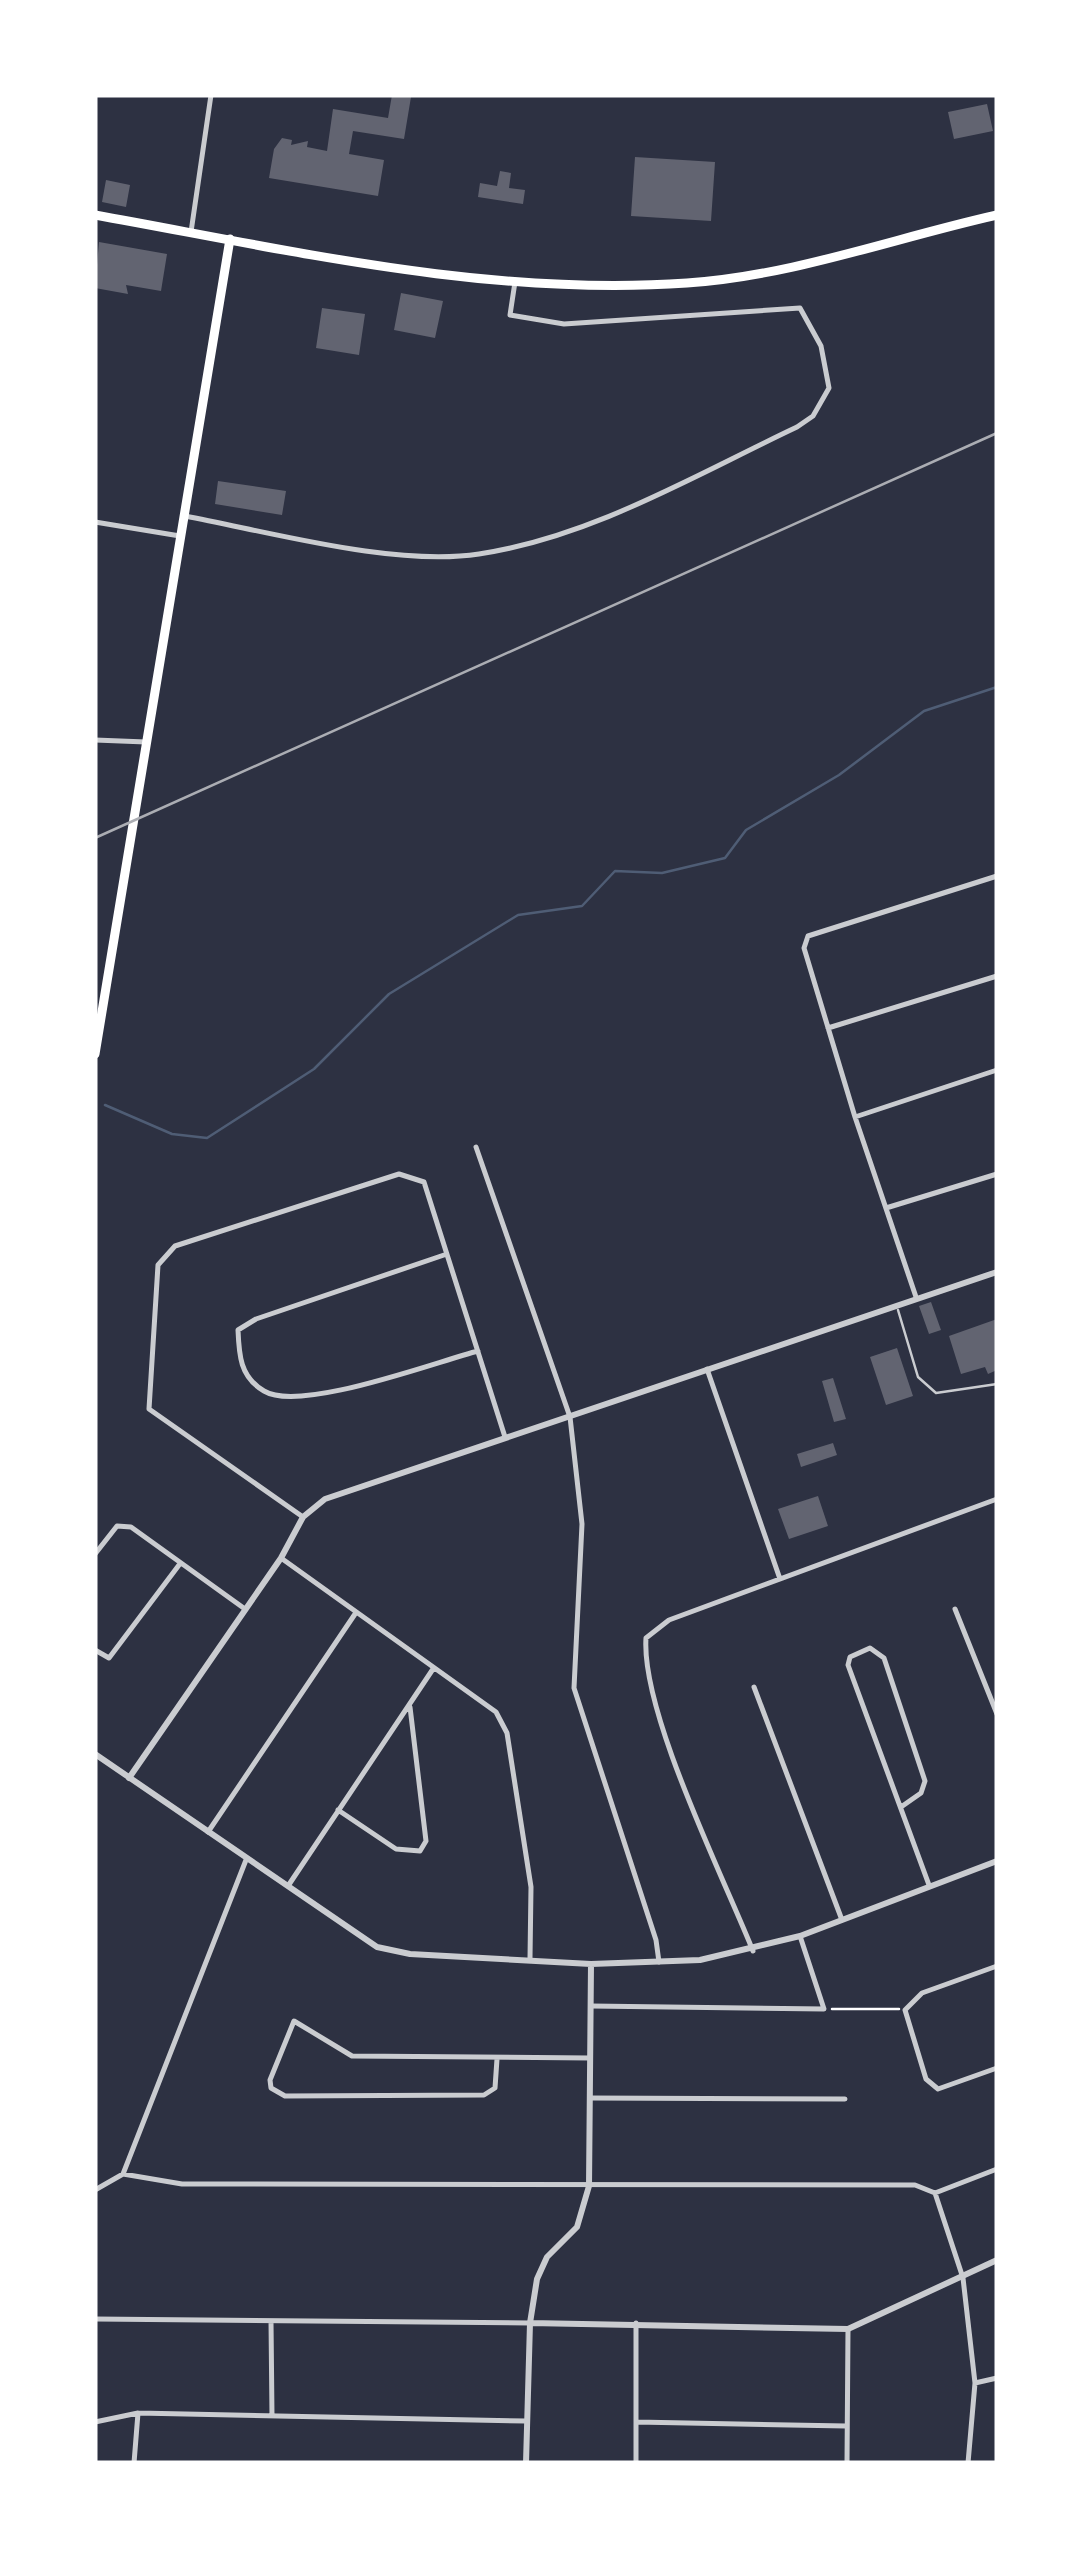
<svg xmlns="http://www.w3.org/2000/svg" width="1092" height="2558" font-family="Lora,serif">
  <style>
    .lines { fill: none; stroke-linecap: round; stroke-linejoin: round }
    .stream { stroke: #4f5d75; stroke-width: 2.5 }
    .building { fill: #626471 }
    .path { stroke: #fff; stroke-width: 2.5 }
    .service { stroke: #caccd0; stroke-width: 2.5 }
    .minor { stroke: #caccd0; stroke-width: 5 }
    .tertiary { stroke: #caccd0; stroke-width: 6 }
    .primary { stroke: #fff; stroke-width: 9 }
    .trunk { stroke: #fff; stroke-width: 9 }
    .rail { stroke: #abadb3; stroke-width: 2.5 }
  </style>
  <rect width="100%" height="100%" fill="#2d3142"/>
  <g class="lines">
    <path class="stream" d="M105 1105 172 1134 207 1138 314 1069 389 994 518 915 582 906 615 871 662 873 725 858 746 830 839 775 924 711 997 687"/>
  </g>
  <path class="building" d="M392 95 411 97 404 139 353 131 349 154 384 160 378 196 269 178 274 149 282 138 292 140 291 145 308 141 307 147 327 151 333 109 388 118Z
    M987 104 993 131 954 139 948 112Z
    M635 157 715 162 711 221 631 216Z
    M500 171 511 173 509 188 525 190 523 204 478 197 480 183 497 186Z
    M106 180 130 185 126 207 102 202Z
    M99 242 167 254 161 291 126 285 128 294 95 288Z
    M401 293 443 301 435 338 394 330Z
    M322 308 365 314 359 355 316 348Z
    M218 481 286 491 282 515 215 504Z
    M931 1302 941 1330 929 1334 919 1306Z
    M997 1319V1370L988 1374 985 1367 961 1374 949 1336Z
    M897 1348 913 1396 886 1405 870 1357Z
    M833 1378 846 1419 834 1422 822 1381Z
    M833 1443 837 1455 801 1467 797 1454Z
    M818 1496 828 1526 789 1539 778 1509Z"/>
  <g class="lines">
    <path class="path" d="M832 2009H899"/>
    <path class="service" d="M898 1310 918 1377 936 1393 997 1384"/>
    <path class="minor" d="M191 232 211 95
      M185 516C270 532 395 567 479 554 592 537 695 475 797 427L813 416 829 388 821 346 800 308 564 324 510 315 515 282
      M95 522 180 536
      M95 740 146 742
      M828 1028 997 976
      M855 1117 997 1070
      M476 1147 570 1417 582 1524 574 1688 656 1940 659 1962
      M886 1208 997 1174
      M444 1255 256 1319 238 1330C239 1355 240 1377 264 1391 300 1413 435 1362 478 1351
      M916 1297 855 1117 804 948 808 936 997 876
      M707 1369 780 1579
      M303 1517 149 1409 158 1265 175 1246 399 1174 424 1182 505 1437
      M95 1554 117 1526 131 1527 245 1609
      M281 1558 496 1712 507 1733 531 1887 530 1958
      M955 1609 997 1714
      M95 1650 109 1658 179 1565
      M754 1687 842 1920
      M901 1807 921 1793 925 1781 884 1658 870 1648 850 1657 848 1665 929 1885
      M338 1810 396 1849 420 1851 426 1841 410 1707
      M208 1832 355 1614
      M288 1886 433 1669
      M753 1951C723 1876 641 1712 646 1638L669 1620 997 1499
      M997 1966 922 1993 905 2010 926 2079 938 2089 997 2068
      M591 2006 824 2009 800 1936
      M497 2059 495 2088 484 2095 285 2096 271 2088 270 2080 294 2021 352 2056 590 2058
      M590 2098 845 2099
      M123 2174 182 2184 915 2185 935 2193
      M95 2190 123 2174 246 1860
      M95 2319 530 2323
      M271 2321 272 2416
      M975 2383 997 2378
      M95 2422 138 2413 526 2421
      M636 2422 846 2426
      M134 2463 138 2413
      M636 2463V2323
      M847 2463 848 2329
      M968 2463 975 2383 963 2278 935 2193 997 2169"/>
    <path class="tertiary" d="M95 1754 377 1947 410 1954 591 1964 700 1960 800 1936 997 1861
      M129 1778 281 1558 303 1517 325 1499 997 1272
      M530 2323 848 2329 997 2260
      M526 2463 530 2323 537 2279 547 2257 577 2227 589 2186 591 1964"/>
    <path class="primary" d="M95 1054 230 239"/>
    <path class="trunk" d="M95 215C290 250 488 297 687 283 792 276 894 238 997 215"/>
    <path class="rail" d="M95 838 997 433"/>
  </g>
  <rect width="1092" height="2558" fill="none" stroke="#ffffff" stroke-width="195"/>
</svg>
